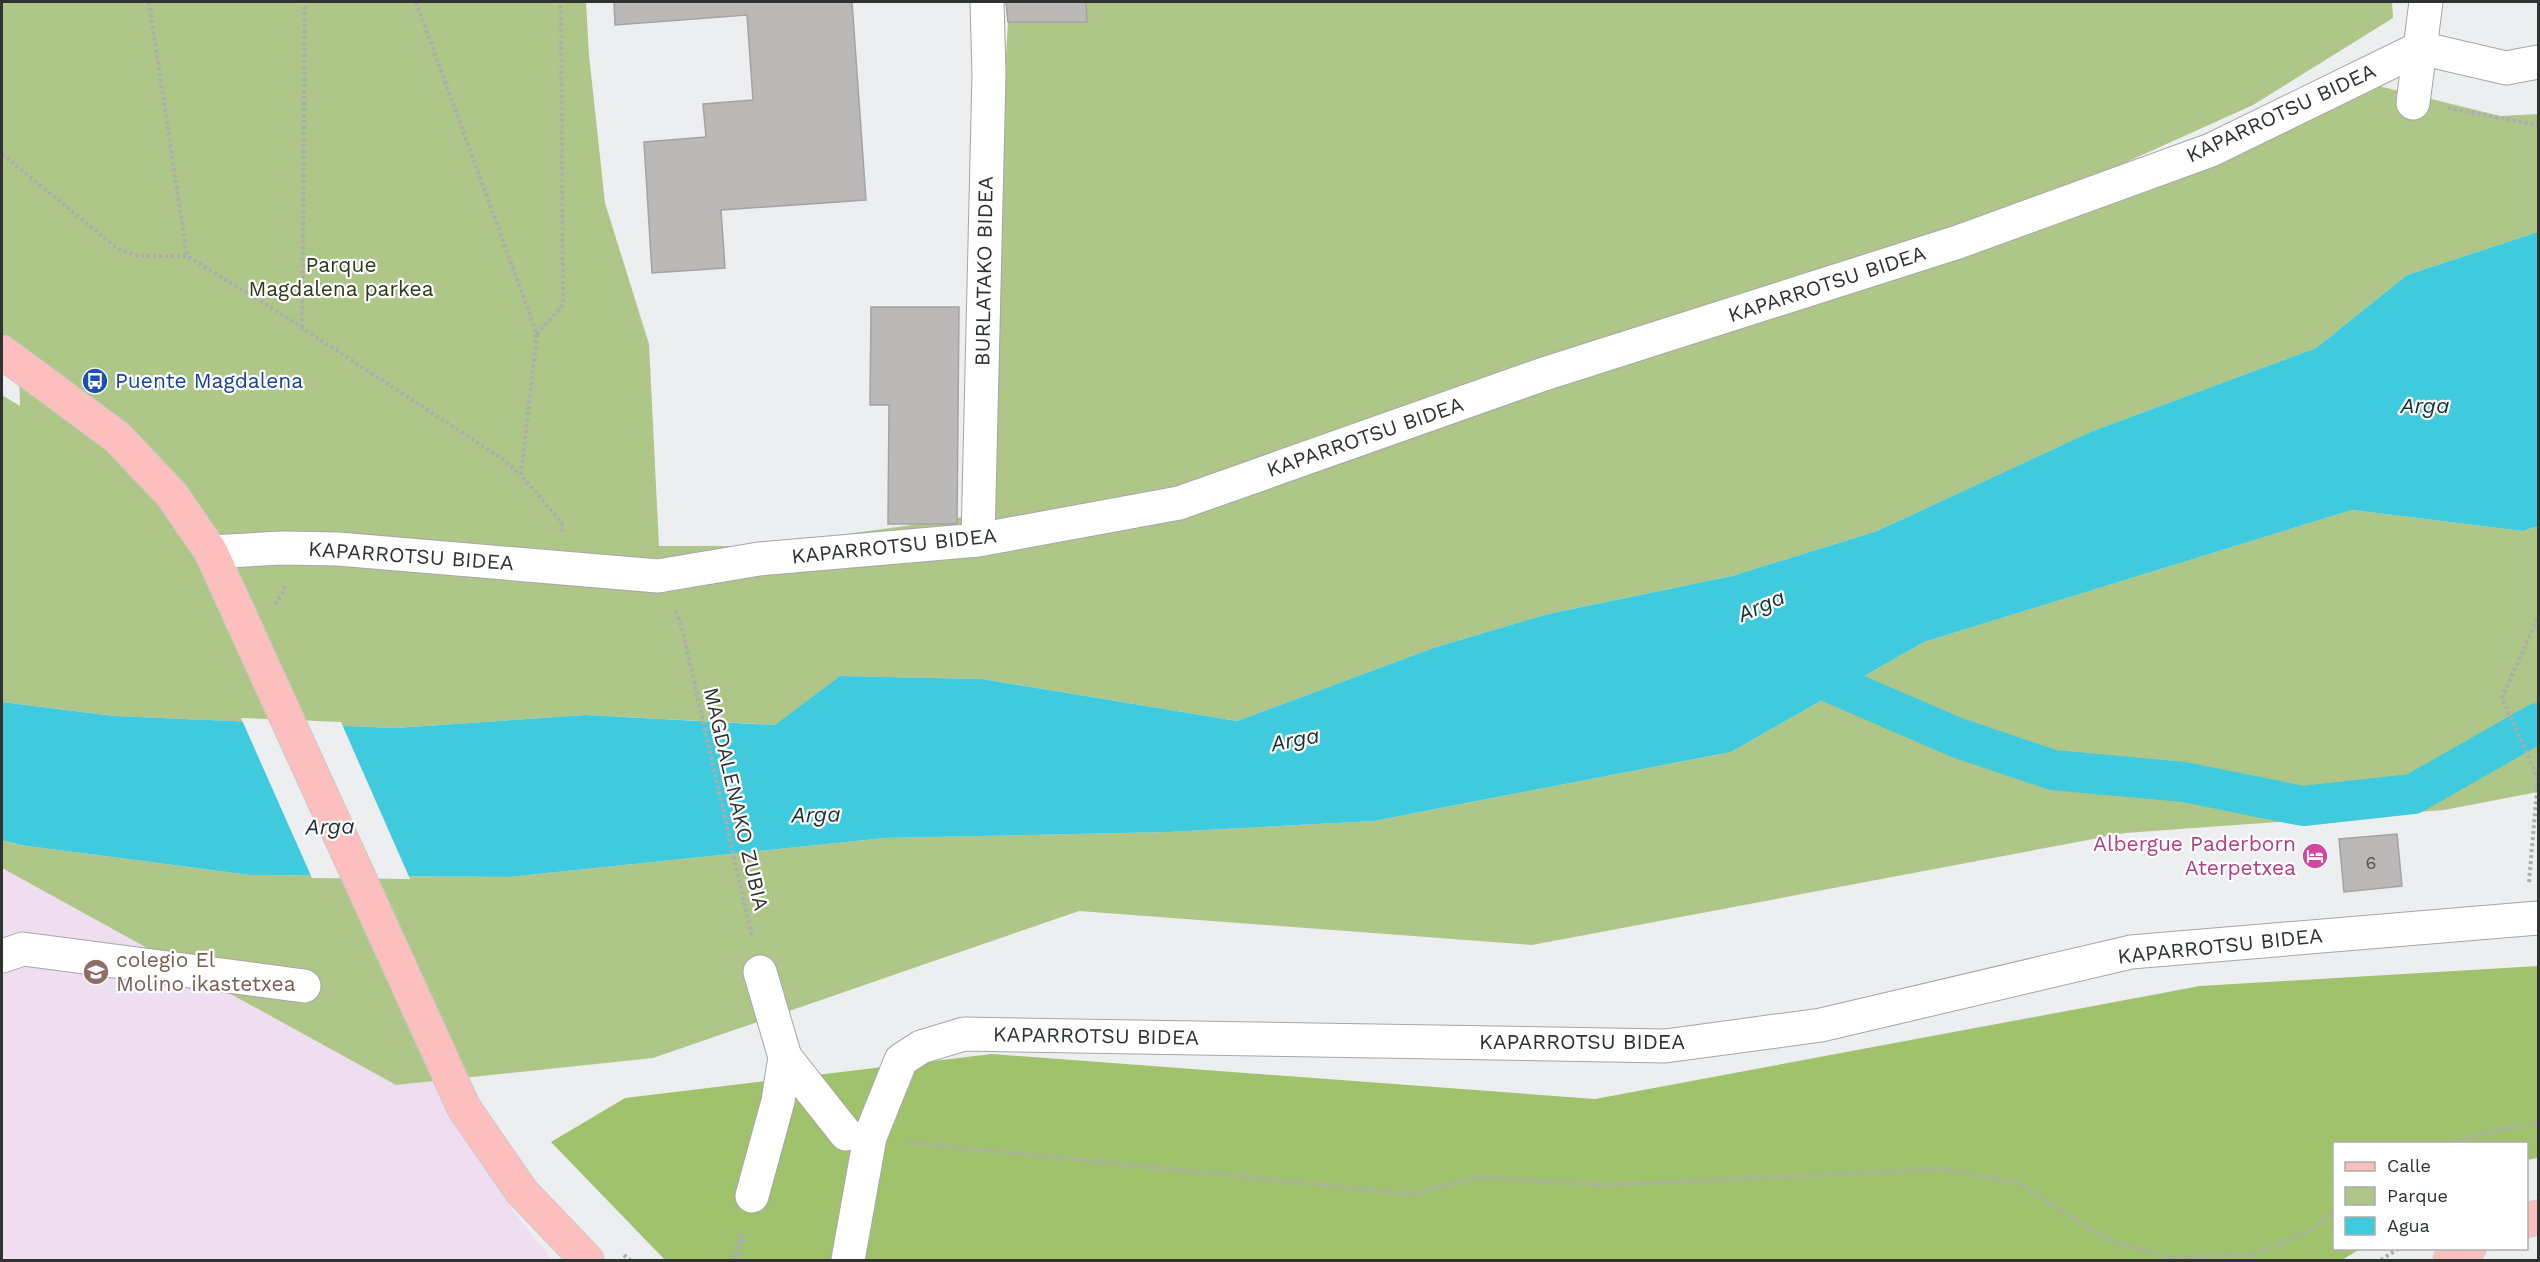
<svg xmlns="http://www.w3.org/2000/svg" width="2540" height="1262" font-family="'Work Sans',sans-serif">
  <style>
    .education { fill: #efdeef }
    .green { fill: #aec788 }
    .forest { fill: #a1c26c }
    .water { fill: #3fcbdd }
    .pier { fill: #edeef0 }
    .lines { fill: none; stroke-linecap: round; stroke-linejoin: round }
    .canal { stroke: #3fcbdd; stroke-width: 40 }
    .building { fill: #bbb9b8; stroke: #a4a2a2; stroke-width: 1.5 }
    .minor-casing { stroke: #a6a6a8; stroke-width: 35 }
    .major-casing { stroke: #c9c9c9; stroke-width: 35 }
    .path { stroke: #acadae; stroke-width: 4; stroke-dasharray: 3 3; stroke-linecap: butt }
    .minor { stroke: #fff; stroke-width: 33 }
    .major { stroke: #fcbfbe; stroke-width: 33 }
    .labels { text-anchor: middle; stroke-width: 4.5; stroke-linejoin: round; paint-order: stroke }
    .number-label { font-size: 18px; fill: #535353 }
    .street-label { font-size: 21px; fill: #303131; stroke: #fff }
    .park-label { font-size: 21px; fill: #2e3b17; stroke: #fff }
    .transit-label { font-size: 21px; fill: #164399; stroke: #fff; text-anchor: start }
    .hotel-label { font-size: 21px; fill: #b23c85; stroke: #fff; text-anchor: end }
    .education-label { font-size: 21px; fill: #785e54; stroke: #fff; text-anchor: start }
    .water-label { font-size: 22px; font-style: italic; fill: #1a3134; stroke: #fff }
  </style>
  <rect width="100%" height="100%" fill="#edeef0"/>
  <path class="education" d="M2 868 396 1085 449 1076 512 1209 552 1260H2Z"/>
  <path class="green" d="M2 2H586L589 55 605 203 649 344 659 546H758L949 520 979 513 1008 22H1087L1086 2H2392L2393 18 2253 105 2100 174 2375 85 2500 116 2538 114V232L2407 275 2316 348 2096 430 1877 531 1732 576 1548 614 1436 647 1237 721 982 679 840 676 776 725 586 715 395 728 114 716 2 702V395L20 406 19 364 2 352Z
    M2352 510 2523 531 2538 526V792L2444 810 2125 833 1532 945 1079 911 653 1058 396 1085 2 868V840L20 845 250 875 509 877 885 838 1168 832 1374 821 1731 752 1924 642Z"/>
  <path class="forest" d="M2538 966V1158L2527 1160 2526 1144H2334V1248L2360 1249 2342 1260H665L551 1142 625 1098 992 1054 1595 1099 2200 986Z"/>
  <path class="water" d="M2538 232V526L2523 531 2352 510 1924 642 1731 752 1374 821 1168 832 885 838 509 877 250 875 20 845 2 840V702L114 716 395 728 586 715 775 725 840 676 982 679 1237 721 1436 647 1548 614 1732 576 1877 531 2093 431 2316 348 2407 275Z"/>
  <path class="pier" d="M241 718 341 722 410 879 312 878Z"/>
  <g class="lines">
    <path class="canal" d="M1795 663 1805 672 1958 738 2053 770 2184 782 2303 806 2413 794 2538 723"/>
  </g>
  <path class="building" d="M614 2H852L866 200 721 210 725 268 652 273 644 142 706 137 703 104 753 100 747 15 615 25Z
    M1006 2H1086L1087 22H1008Z
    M871 307H959L957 524H888L889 405H870Z
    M2397 834 2402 886 2344 892 2339 839Z"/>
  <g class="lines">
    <g class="minor-casing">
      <path id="minor" d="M2420 48 2506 68 2538 62
        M2413 103 2426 2
        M978 540 989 74 987 2
        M211 552 281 548 338 549 658 576 759 559 978 540 1179 503 1544 374 1958 242 2211 150 2420 48
        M2 956 23 949 304 986
        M760 972 785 1057 846 1134
        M752 1196 778 1101 785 1057
        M848 1260 870 1137 901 1060 921 1047 964 1034 1665 1046 1821 1025 2131 952 2538 918"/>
    </g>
    <g class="major-casing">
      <path id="major" d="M2 352 117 437 172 495 211 552 464 1108 522 1192 587 1260
        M2526 1221 2538 1217
        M2450 1260 2469 1248"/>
    </g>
    <path class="path" d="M149 2 187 256
      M416 2 537 334 521 475 562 523V533
      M2448 108 2538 125
      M2 154 117 248 137 256H187L275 310 501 458 521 475
      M302 327 305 2
      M537 334 563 305 561 2
      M275 604 284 591 285 584
      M676 611 683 633 752 937
      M2529 882 2538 778 2502 698 2538 617
      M906 1142 1412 1194 1479 1177 1604 1185 1942 1169 2016 1182 2108 1240 2167 1257 2252 1255 2312 1230 2334 1211
      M2446 1144 2498 1130 2538 1123
      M624 1255 630 1260
      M733 1260 742 1231
      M737 1260 744 1232
      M2381 1260 2399 1248"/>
    <use href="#minor" class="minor"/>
    <use href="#major" class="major"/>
  </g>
  <defs>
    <g id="bus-disc" transform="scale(1.35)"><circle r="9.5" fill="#1a4fb4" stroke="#fff"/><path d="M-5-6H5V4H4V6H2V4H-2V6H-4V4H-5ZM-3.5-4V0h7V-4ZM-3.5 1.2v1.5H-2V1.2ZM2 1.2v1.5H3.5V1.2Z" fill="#fff"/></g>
    <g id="hotel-disc" transform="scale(1.35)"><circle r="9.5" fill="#d1479c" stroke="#fff"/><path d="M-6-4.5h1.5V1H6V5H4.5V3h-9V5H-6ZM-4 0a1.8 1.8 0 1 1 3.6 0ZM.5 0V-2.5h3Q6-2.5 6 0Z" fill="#fff"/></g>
    <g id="school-disc" transform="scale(1.35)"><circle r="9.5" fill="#8d6e63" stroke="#fff"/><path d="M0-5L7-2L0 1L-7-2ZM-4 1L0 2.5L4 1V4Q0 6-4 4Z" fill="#fff"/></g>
  </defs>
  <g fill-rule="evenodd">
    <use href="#bus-disc" x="95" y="381"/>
    <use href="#hotel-disc" x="2315" y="856"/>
    <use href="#school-disc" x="96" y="972"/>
  </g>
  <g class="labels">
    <g class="number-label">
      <text x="2371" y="869">6</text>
    </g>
    <g class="street-label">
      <text transform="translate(2281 113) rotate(-25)" y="7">KAPARROTSU BIDEA</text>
      <text transform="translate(984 271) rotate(-89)" y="7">BURLATAKO BIDEA</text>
      <text transform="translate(1827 284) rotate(-18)" y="7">KAPARROTSU BIDEA</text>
      <text transform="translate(1365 437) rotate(-19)" y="7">KAPARROTSU BIDEA</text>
      <text transform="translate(894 546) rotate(-6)" y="7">KAPARROTSU BIDEA</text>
      <text transform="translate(411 556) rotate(4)" y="7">KAPARROTSU BIDEA</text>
      <text transform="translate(736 799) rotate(77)" y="7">MAGDALENAKO ZUBIA</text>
      <text transform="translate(2220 946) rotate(-6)" y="7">KAPARROTSU BIDEA</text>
      <text transform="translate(1096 1036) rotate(1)" y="7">KAPARROTSU BIDEA</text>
      <text x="1582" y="1049">KAPARROTSU BIDEA</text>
    </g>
    <g class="park-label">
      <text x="341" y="272">Parque<tspan x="341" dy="24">Magdalena parkea</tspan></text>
    </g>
    <g class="transit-label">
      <text x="115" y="388">Puente Magdalena</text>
    </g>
    <g class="hotel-label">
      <text x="2296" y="851">Albergue Paderborn<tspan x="2296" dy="24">Aterpetxea</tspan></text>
    </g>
    <g class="education-label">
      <text x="116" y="967">colegio El<tspan x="116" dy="24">Molino ikastetxea</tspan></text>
    </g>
    <g class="water-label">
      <text x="2425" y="413">Arga</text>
      <text transform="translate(1761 605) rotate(-24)" y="8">Arga</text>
      <text transform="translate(1295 739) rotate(-11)" y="8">Arga</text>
      <text transform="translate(816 814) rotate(-1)" y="8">Arga</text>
      <text transform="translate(330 826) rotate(-1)" y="8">Arga</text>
    </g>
  </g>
  <rect width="2540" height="1262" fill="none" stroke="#303131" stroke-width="6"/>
  <rect x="2333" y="1142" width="195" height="108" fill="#ffffff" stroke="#acadad" stroke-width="1.5"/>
  <rect x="2345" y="1162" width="30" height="9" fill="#fcbfbe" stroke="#acadad" stroke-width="1.5"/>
  <text x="2387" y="1172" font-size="18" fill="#303131">Calle</text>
  <rect x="2345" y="1187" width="30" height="18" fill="#aec788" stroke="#acadad" stroke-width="1.5"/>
  <text x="2387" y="1202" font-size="18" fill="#303131">Parque</text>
  <rect x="2345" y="1217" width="30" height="18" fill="#3fcbdd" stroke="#acadad" stroke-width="1.5"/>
  <text x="2387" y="1232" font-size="18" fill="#303131">Agua</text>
</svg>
